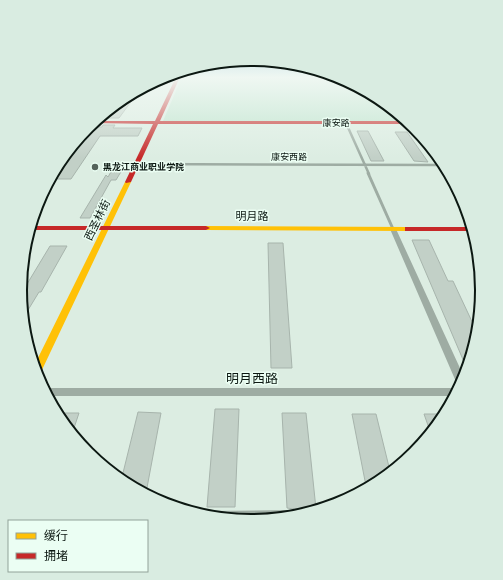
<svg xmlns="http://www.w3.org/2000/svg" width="503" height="580" font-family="Literata,'Noto Sans SC',serif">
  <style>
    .green { fill: #bfe4ce }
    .building { fill: #c2d0c7; stroke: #a7b4ac }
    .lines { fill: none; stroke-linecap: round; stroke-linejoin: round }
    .lane-far2 { stroke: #9eaca3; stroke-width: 2.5 }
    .lane-far1 { stroke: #9eaca3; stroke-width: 3 }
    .lane { stroke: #9eaca3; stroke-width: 6 }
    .street { fill: #9eaca3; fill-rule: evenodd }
    .slow { fill: #ffc107; fill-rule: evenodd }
    .jam { fill: #c62828; fill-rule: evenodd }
    .poi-dot { fill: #55635b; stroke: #ebfef3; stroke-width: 1.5 }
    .labels { text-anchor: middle; stroke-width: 3; stroke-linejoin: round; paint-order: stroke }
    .far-street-label { font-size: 9px; fill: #0c1812; stroke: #ebfef3 }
    .far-poi-label { font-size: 9px; font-weight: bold; fill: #0c1812; stroke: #ebfef3; text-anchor: start }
    .street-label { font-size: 11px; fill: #0c1812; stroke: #ebfef3 }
    .near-street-label { font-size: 13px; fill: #0c1812; stroke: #ebfef3 }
    .rim { fill: none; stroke: #0c1812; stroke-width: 2 }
  </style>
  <rect width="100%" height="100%" fill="#dcede2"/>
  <path class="green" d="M182 77H341L407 121H163Z"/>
  <path class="building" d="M136 95 119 118H108L116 107Z
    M103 125H115L113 128H142L138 136H100L71 179H53L91 127H102Z
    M357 131H368L384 161H371Z
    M395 132H407L428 162 414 161Z
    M112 170H122L116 180H111L90 218H80L106 175 108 177Z
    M412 240H429L448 281H453L475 328 467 369Z
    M268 243H283L292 368H271Z
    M50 246H67L41 292H39L25 315 21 294Z
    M215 409H239L235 507H207Z
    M138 412 161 413 146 493 122 477Z
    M61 413H79L73 431 70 427Z
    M282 413H306L316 509 297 513 294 509 287 508Z
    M352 414H376L390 471 366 486Z
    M424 414H442L430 431Z"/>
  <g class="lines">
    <path class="lane-far2" d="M346 123 369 174
      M137 164 441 165"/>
    <path class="lane-far1" d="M368 173 393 229"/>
    <path class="lane" d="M212 514 292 513"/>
    <path class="street" d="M393 227 396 229 465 379 460 387 457 384 390 229Z
      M47 388H459L454 396H49L44 389Z"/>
    <path class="slow" d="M128 180 131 182 41 372 40 375 37 376 35 364 125 182Z
      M203 226 408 227 412 229 408 231 206 230H203Z"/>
    <path class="jam" d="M176 77H180L160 121H408L412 124H158L131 182 126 183 125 182 153 124 93 123 96 121H155Z
      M33 226H206L210 228 206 230H32Z
      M405 227H470L471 231H405Z"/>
  </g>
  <linearGradient id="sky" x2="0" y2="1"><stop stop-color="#8cc6d7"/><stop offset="0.49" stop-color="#eff7f2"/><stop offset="1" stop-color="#eff7f2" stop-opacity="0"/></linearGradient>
  <rect width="503" height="158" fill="url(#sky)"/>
  <circle class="poi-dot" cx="95" cy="167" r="4"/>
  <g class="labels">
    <g class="far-street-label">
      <text x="336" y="126">康安路</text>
      <text x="289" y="160">康安西路</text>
    </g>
    <g class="far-poi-label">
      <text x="103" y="170">黑龙江商业职业学院</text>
    </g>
    <g class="street-label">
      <text x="252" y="220">明月路</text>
      <text transform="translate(97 220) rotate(-64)" y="4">西圣林街</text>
    </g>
    <g class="near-street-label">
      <text x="252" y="383">明月西路</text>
    </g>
  </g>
  <path d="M0 0H503V580H0ZM27 290a224 224 0 1 1 448 0a224 224 0 1 1-448 0Z" fill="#d9ece1" fill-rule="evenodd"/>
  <path class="rim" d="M27 290a224 224 0 1 1 448 0a224 224 0 1 1-448 0Z"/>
  <rect x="8" y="520" width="140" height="52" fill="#ebfef3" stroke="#92a299"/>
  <rect x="16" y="533" width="20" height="6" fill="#ffc107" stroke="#92a299"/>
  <text x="44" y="540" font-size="12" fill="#0c1812">缓行</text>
  <rect x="16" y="553" width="20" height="6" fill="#c62828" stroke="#92a299"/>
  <text x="44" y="560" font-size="12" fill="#0c1812">拥堵</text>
</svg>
